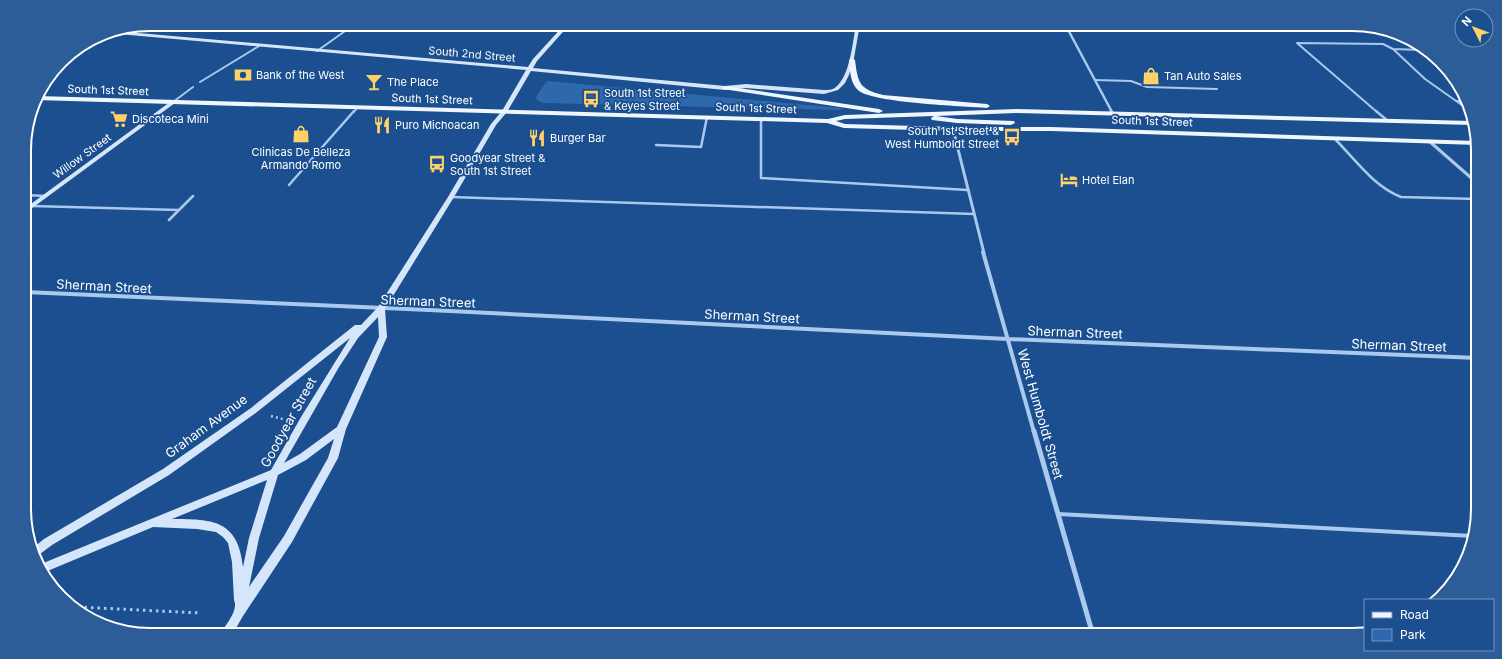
<svg xmlns="http://www.w3.org/2000/svg" width="1502" height="659" font-family="Inter,sans-serif">
  <style>
    .green { fill: #2e69ad }
    .lines { fill: none; stroke-linecap: round; stroke-linejoin: round }
    .path-far1 { stroke: #a9c9ee; stroke-width: 2.5; stroke-dasharray: 2 3; stroke-linecap: butt }
    .path { stroke: #a9c9ee; stroke-width: 3; stroke-dasharray: 2.5 4; stroke-linecap: butt }
    .lane-far2 { stroke: #a9c9ee; stroke-width: 2 }
    .lane-far1 { stroke: #a9c9ee; stroke-width: 2.5 }
    .lane { stroke: #a9c9ee; stroke-width: 4 }
    .street-far3 { stroke: #a9c9ee; stroke-width: 2.5 }
    .street-far2 { stroke: #a9c9ee; stroke-width: 3 }
    .street-far1 { stroke: #a9c9ee; stroke-width: 4 }
    .street { stroke: #a9c9ee; stroke-width: 5 }
    .secondary { fill: #d6e6fa; fill-rule: evenodd }
    .primary { fill: #f0f6ff; fill-rule: evenodd }
    .labels { text-anchor: middle; stroke-width: 3.5; stroke-linejoin: round; paint-order: stroke }
    .far-street-label { font-size: 11px; fill: #fff; stroke: #1b4f8f }
    .far-poi-label { font-size: 11px; fill: #fff; stroke: #1b4f8f; text-anchor: start }
    .street-label { font-size: 13px; fill: #fff; stroke: #1b4f8f }
    .rim { fill: none; stroke: #fff; stroke-width: 2 }
  </style>
  <rect width="100%" height="100%" fill="#1b4f8f"/>
  <path class="green" d="M548 81 840 108 843 110 543 103 537 100 536 97 546 82Z"/>
  <g class="lines">
    <path class="path-far1" d="M271 416 283 419"/>
    <path class="path" d="M78 607 200 613"/>
    <path class="lane-far2" d="M1393 49 1421 50
      M317 51 355 24
      M1095 80 1131 81 1147 87 1217 89
      M200 82 259 46
      M1457 101H1463
      M173 102 193 87
      M354 112 357 108
      M1377 112 1297 43 1383 44 1393 49 1425 79 1466 108"/>
    <path class="lane-far1" d="M1376 111 1388 121
      M761 119V178L968 190
      M1334 138C1355 159 1373 186 1401 197L1477 199
      M656 145 701 147 707 117
      M289 185 354 111
      M24 195 46 196
      M451 197 974 214
      M32 206 179 210
      M169 220 193 196"/>
    <path class="lane" d="M1058 514 1473 536"/>
    <path class="street-far3" d="M1065 24 1112 112"/>
    <path class="street-far2" d="M1111 111 1113 114
      M953 129 984 253
      M1429 141 1477 183"/>
    <path class="street-far1" d="M983 252 1034 432
      M25 292 429 310 1008 339 1478 358"/>
    <path class="street" d="M1034 431 1093 635"/>
    <path class="secondary" d="M565 24H570L537 61 533 68 725 86 746 84 824 90C828 90 833 90 836 87 850 76 853 41 856 24H860L854 58 849 75 845 83 838 90 824 94 746 88 725 90 531 71 507 112 496 125 454 197 385 309 387 337 346 429 338 458 292 542 243 616 232 635H220C225 625 239 611 234 600L232 562 228 543 223 537 216 532 197 529 153 527 45 572 41 564 271 470 301 417 350 338 257 412 169 475 52 545 40 554 37 555 34 547 44 539 163 469 251 408 355 325H361L378 307 448 197 491 124 502 111 526 70 107 33 115 31 528 67 533 59ZM378 317 379 337 337 427 300 454 284 463 339 367 358 338ZM334 439 328 458 284 536 249 587 259 538 278 475 306 460ZM267 480 249 538 243 567C238 520 213 519 172 519Z
      M170 102 175 103 24 214V209Z"/>
    <path class="primary" d="M852 58 855 60C858 83 859 89 883 95L987 104 990 106 987 108C962 106 876 103 859 91 850 84 850 70 849 60Z
      M725 86 879 109 883 111 879 113 723 89V87Z
      M37 96 828 119 845 115 1017 109 1471 121 1473 125 1017 113 936 116 957 119 1014 121 1015 123 1011 125 957 123 932 120 931 118 934 116 845 119 836 121 845 124 953 127H1051L1477 141V145L1051 131H953L844 128 827 123 36 100Z"/>
  </g>
  <defs>
    <g id="bank-bare" transform="scale(1.38)"><path d="M-6-4H6V4H-6ZM0-2.3a2.3 2.3 0 1 0 0 4.6a2.3 2.3 0 1 0 0-4.6Z" fill="#ffd166" stroke="#1b4f8f" stroke-width="2.5" paint-order="stroke"/></g>
    <g id="shop-bare" transform="scale(1.38)"><path d="M-5-2.5h2.3a2.7 3.5 0 0 1 5.4 0H5L5.5 6h-11ZM-1.5-2.5h3a1.5 2.3 0 0 0-3 0Z" fill="#ffd166" stroke="#1b4f8f" stroke-width="2.5" paint-order="stroke"/></g>
    <g id="bar-bare" transform="scale(1.38)"><path d="M-6-5H6L.8 .8V4.5H3.5V6h-7V4.5H-.8V.8Z" fill="#ffd166" stroke="#1b4f8f" stroke-width="2.5" paint-order="stroke"/></g>
    <g id="bus-bare" transform="scale(1.38)"><path d="M-5-6H5V4H4V6H2V4H-2V6H-4V4H-5ZM-3.5-4V0h7V-4ZM-3.5 1.2v1.5H-2V1.2ZM2 1.2v1.5H3.5V1.2Z" fill="#ffd166" stroke="#1b4f8f" stroke-width="2.5" paint-order="stroke"/></g>
    <g id="supermarket-bare" transform="scale(1.38)"><path d="M-6-5.5h2.5l.6 2H6L4.5 2H-2.5L-4.4-4H-6ZM-1.5 3.2a1.3 1.3 0 1 0 .1 0ZM3 3.2a1.3 1.3 0 1 0 .1 0Z" fill="#ffd166" stroke="#1b4f8f" stroke-width="2.5" paint-order="stroke"/></g>
    <g id="restaurant-bare" transform="scale(1.38)"><path d="M-5-6h1v4h1v-4h1v4h1v-4h1v5L-1.5 .5V6h-2V.5L-5-1ZM5-6V6H3V1.5H1.5Q1.5-4 5-6Z" fill="#ffd166" stroke="#1b4f8f" stroke-width="2.5" paint-order="stroke"/></g>
    <g id="hotel-bare" transform="scale(1.38)"><path d="M-6-4.5h1.5V1H6V5H4.5V3h-9V5H-6ZM-4 0a1.8 1.8 0 1 1 3.6 0ZM.5 0V-2.5h3Q6-2.5 6 0Z" fill="#ffd166" stroke="#1b4f8f" stroke-width="2.5" paint-order="stroke"/></g>
  </defs>
  <g fill-rule="evenodd">
    <use href="#bank-bare" x="243" y="75"/>
    <use href="#shop-bare" x="1151" y="76"/>
    <use href="#bar-bare" x="374" y="82"/>
    <use href="#bus-bare" x="591" y="99"/>
    <use href="#supermarket-bare" x="119" y="119"/>
    <use href="#restaurant-bare" x="382" y="125"/>
    <use href="#shop-bare" x="301" y="134"/>
    <use href="#bus-bare" x="1012" y="137"/>
    <use href="#restaurant-bare" x="537" y="138"/>
    <use href="#bus-bare" x="437" y="164"/>
    <use href="#hotel-bare" x="1069" y="180"/>
  </g>
  <g class="labels">
    <g class="far-street-label">
      <text transform="translate(472 54) rotate(5)" y="4">South 2nd Street</text>
      <text transform="translate(108 90) rotate(2)" y="4">South 1st Street</text>
      <text transform="translate(432 99) rotate(2)" y="4">South 1st Street</text>
      <text transform="translate(756 108) rotate(2)" y="4">South 1st Street</text>
      <text transform="translate(1152 121) rotate(2)" y="4">South 1st Street</text>
      <text transform="translate(82 156) rotate(-36)" y="4">Willow Street</text>
    </g>
    <g class="far-poi-label">
      <text x="256" y="79">Bank of the West</text>
      <text x="1164" y="80">Tan Auto Sales</text>
      <text x="387" y="86">The Place</text>
      <text x="604" y="97">South 1st Street<tspan x="604" dy="13">&amp; Keyes Street</tspan></text>
      <text x="132" y="123">Discoteca Mini</text>
      <text x="395" y="129">Puro Michoacan</text>
      <text x="999" y="135" text-anchor="end">South 1st Street &amp;<tspan x="999" dy="13">West Humboldt Street</tspan></text>
      <text x="550" y="142">Burger Bar</text>
      <text x="301" y="156" text-anchor="middle">Clinicas De Belleza<tspan x="301" dy="13">Armando Romo</tspan></text>
      <text x="450" y="162">Goodyear Street &amp;<tspan x="450" dy="13">South 1st Street</tspan></text>
      <text x="1082" y="184">Hotel Elan</text>
    </g>
    <g class="street-label">
      <text transform="translate(104 286) rotate(3)" y="5">Sherman Street</text>
      <text transform="translate(428 301) rotate(2)" y="5">Sherman Street</text>
      <text transform="translate(752 316) rotate(3)" y="5">Sherman Street</text>
      <text transform="translate(1075 332) rotate(2)" y="5">Sherman Street</text>
      <text transform="translate(1399 345) rotate(2)" y="5">Sherman Street</text>
      <text transform="translate(1041 414) rotate(74)" y="5">West Humboldt Street</text>
      <text transform="translate(288 422) rotate(-61)" y="5">Goodyear Street</text>
      <text transform="translate(206 426) rotate(-36)" y="5">Graham Avenue</text>
    </g>
  </g>
  <path d="M0 0H1502V659H0ZM150 31H1352A119 119 0 0 1 1471 150V509A119 119 0 0 1 1352 628H150A119 119 0 0 1 31 509V150A119 119 0 0 1 150 31Z" fill="#2d5d98" fill-rule="evenodd"/>
  <path class="rim" d="M150 31H1352A119 119 0 0 1 1471 150V509A119 119 0 0 1 1352 628H150A119 119 0 0 1 31 509V150A119 119 0 0 1 150 31Z"/>
  <rect x="1364" y="599" width="130" height="52" fill="#1b4f8f" stroke="#7695bc"/>
  <rect x="1372" y="612" width="20" height="6" fill="#f0f6ff" stroke="#7695bc"/>
  <text x="1400" y="619" font-size="12" fill="#ffffff">Road</text>
  <rect x="1372" y="629" width="20" height="12" fill="#2e69ad" stroke="#7695bc"/>
  <text x="1400" y="639" font-size="12" fill="#ffffff">Park</text>
  <g transform="translate(1474 28) rotate(312)"><circle r="19" fill="#1b4f8f" stroke="#7695bc"/>
  <path d="M0-3L7 15L0 10L-7 15Z" fill="#ffd166"/>
  <text y="-6" font-size="11" font-weight="bold" text-anchor="middle" fill="#ffffff">N</text>
  </g>
</svg>
